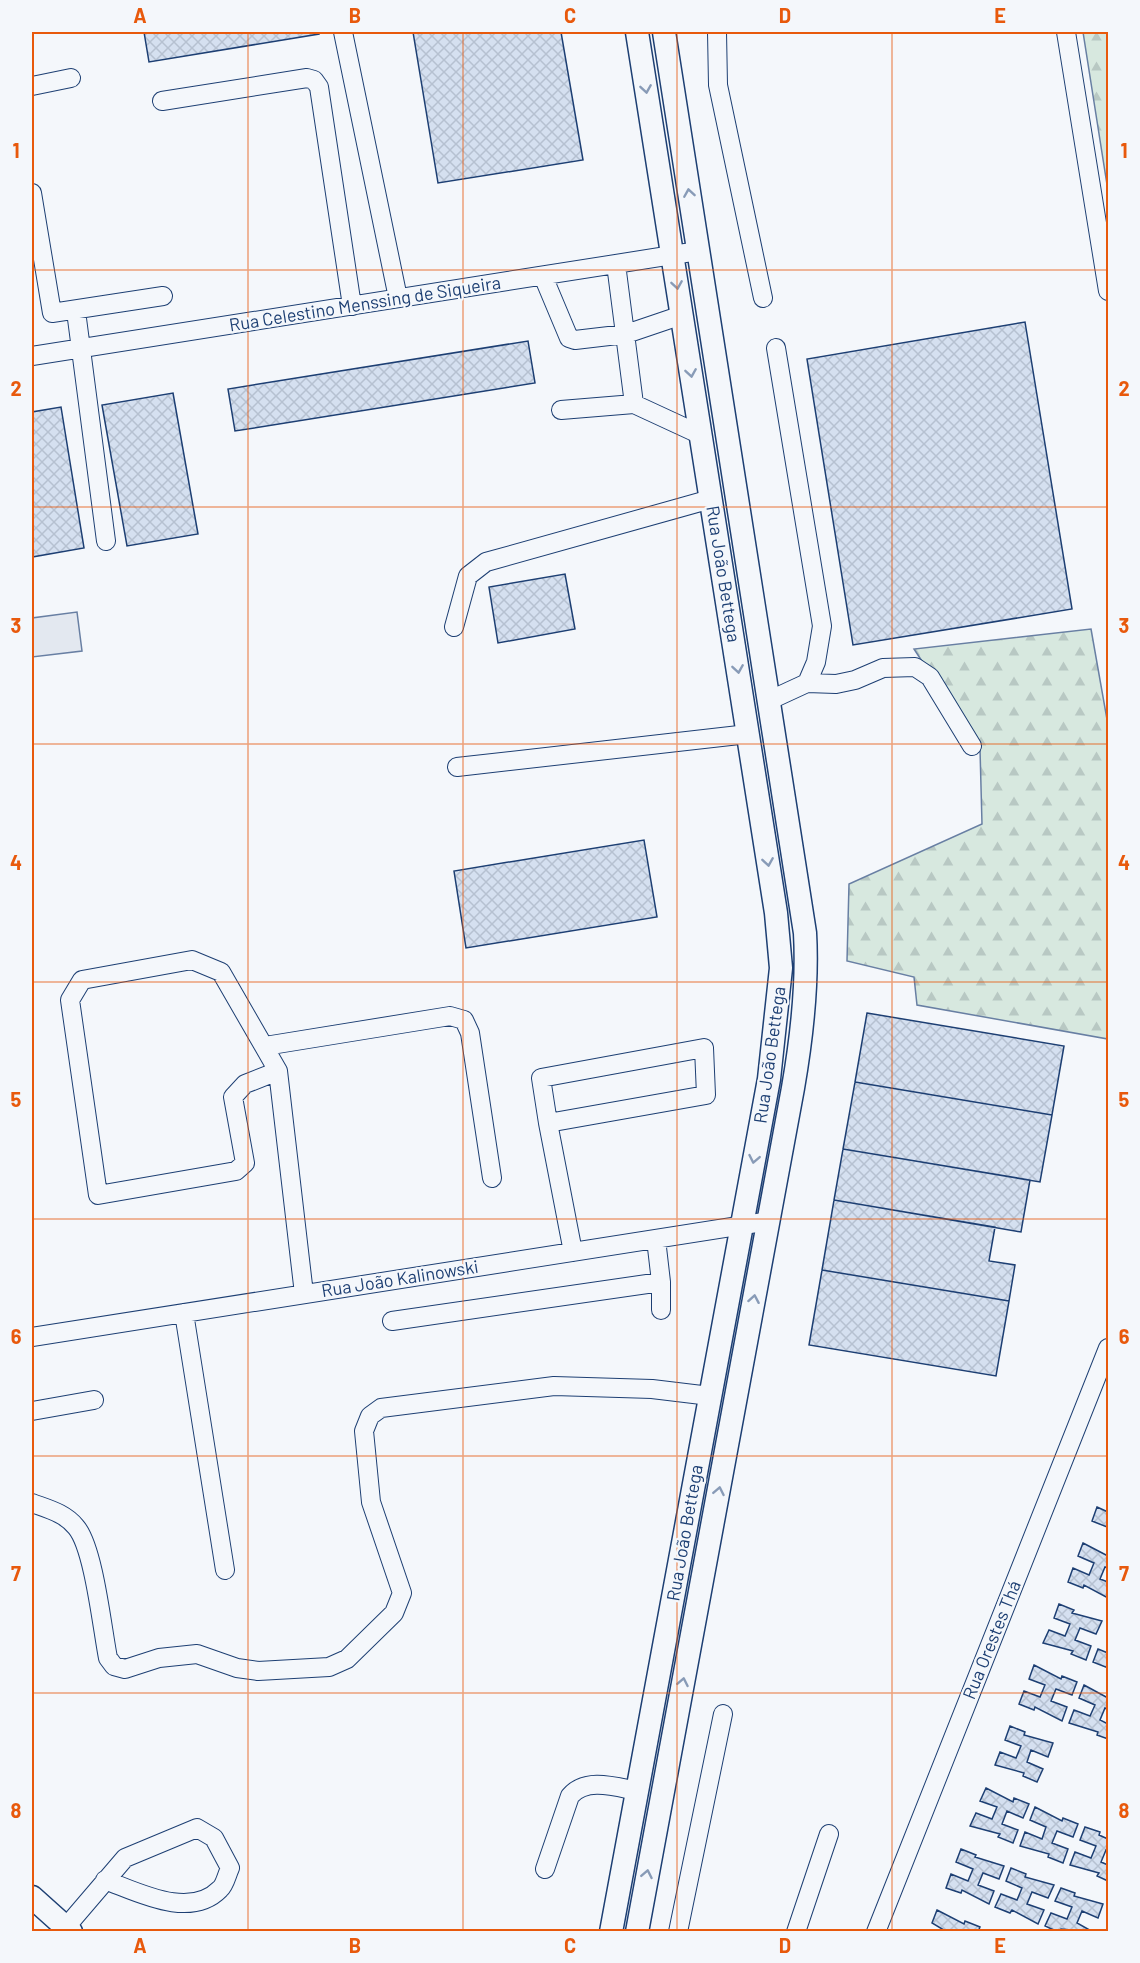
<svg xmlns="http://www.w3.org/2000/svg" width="1140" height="1963" font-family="Barlow,sans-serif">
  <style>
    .forest { fill: url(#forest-firs); stroke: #687fa3; stroke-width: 1.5 }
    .parking { fill: #e3e8f0; stroke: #687fa3; stroke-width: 1.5 }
    .building { fill: url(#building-cross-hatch); stroke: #1d3f73; stroke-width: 1.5 }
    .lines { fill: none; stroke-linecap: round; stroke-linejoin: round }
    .minor-casing { stroke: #1d3f73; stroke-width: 20 }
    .major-casing { stroke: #1d3f73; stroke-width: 25 }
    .minor { stroke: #f4f7fb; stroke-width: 18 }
    .major { stroke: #f4f7fb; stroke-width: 22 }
    .oneway { stroke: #889bb7 }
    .grid { fill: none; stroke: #e8590c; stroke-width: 1.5; stroke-opacity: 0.55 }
    .labels { text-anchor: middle; stroke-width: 4.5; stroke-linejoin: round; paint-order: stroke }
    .street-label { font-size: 18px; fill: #1d3f73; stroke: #f4f7fb }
    .neatline { fill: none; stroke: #e8590c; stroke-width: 2 }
    .grid-label { font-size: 20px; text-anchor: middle; font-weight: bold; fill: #e8590c }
  </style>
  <defs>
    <pattern id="forest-firs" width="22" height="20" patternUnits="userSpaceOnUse" patternTransform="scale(1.5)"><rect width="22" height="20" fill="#d7e8df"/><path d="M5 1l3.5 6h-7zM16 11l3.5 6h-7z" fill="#b8c8c3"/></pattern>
    <pattern id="building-cross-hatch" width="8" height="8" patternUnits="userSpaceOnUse" patternTransform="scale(1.5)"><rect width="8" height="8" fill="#d5e0f0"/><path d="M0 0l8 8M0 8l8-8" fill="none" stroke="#b6c1d1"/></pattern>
  </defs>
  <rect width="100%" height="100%" fill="#f4f7fb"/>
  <path class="forest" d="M1083 32H1108V191Z
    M1091 629 1108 725V1039L917 1005 914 977 847 961 849 884 982 824 980 749 914 649Z"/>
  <path class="parking" d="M77 612 82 651 32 657V618Z"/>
  <path class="building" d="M144 32H319V34L149 62Z
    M413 32H561L583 160 438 183Z
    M1025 322 1072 609 853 645 807 359Z
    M528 341 535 383 235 431 228 389Z
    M173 393 198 534 127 546 102 405Z
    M61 407 84 548 32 557V412Z
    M565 574 575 629 498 643 489 587Z
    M644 840 657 917 466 948 454 871Z
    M867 1013 1064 1046 1052 1115 855 1082Z
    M855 1082 1052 1115 1040 1182 843 1149Z
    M843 1149 1030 1180 1021 1232 834 1200Z
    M834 1200 995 1227 989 1261 1015 1265 1009 1301 822 1270Z
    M822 1270 1009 1301 996 1376 809 1345Z
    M1097 1507 1108 1512 1107 1527 1092 1521Z
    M1083 1543 1108 1556V1568L1105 1567 1100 1579 1108 1582V1598L1084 1585 1083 1588 1068 1582 1073 1568 1089 1575 1094 1563 1078 1556Z
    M1059 1604 1074 1610 1072 1613 1102 1621 1096 1634 1080 1628 1075 1640 1091 1646 1086 1660 1071 1654 1073 1651 1043 1643 1049 1630 1065 1636 1070 1624 1054 1618Z
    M1098 1649 1108 1653V1668L1093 1662Z
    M1034 1665 1061 1679 1062 1676 1077 1682 1072 1695 1056 1689 1051 1701 1067 1707 1062 1721 1035 1707 1034 1710 1019 1704 1024 1691 1040 1697 1045 1685 1029 1679Z
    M1084 1685 1108 1698V1710L1105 1708 1100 1720 1108 1724V1739L1097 1735 1098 1732 1069 1723 1074 1710 1090 1716 1095 1705 1079 1698Z
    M1010 1726 1025 1732 1024 1735 1053 1743 1048 1757 1031 1750 1027 1762 1043 1769 1037 1782 1023 1776 1024 1773 995 1765 1000 1752 1016 1758 1021 1746 1005 1740Z
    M986 1788 1013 1802 1014 1798 1029 1804 1023 1818 1007 1811 1002 1824 1018 1830 1013 1843 998 1837 1000 1834 970 1826 976 1813 992 1819 997 1807 980 1801Z
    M1035 1807 1062 1821 1063 1818 1078 1824 1073 1837 1057 1831 1052 1843 1068 1849 1063 1863 1048 1857 1049 1854 1020 1846 1025 1832 1042 1839 1046 1827 1030 1820Z
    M1085 1827 1100 1832 1099 1835 1108 1839V1851L1106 1850 1101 1862 1108 1865V1881L1097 1876 1099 1873 1070 1865 1075 1852 1091 1858 1096 1846 1080 1840Z
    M961 1849 976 1855 975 1857 1004 1866 999 1879 983 1873 978 1885 994 1891 989 1904 962 1890 961 1893 946 1888 951 1874 968 1881 973 1869 956 1862Z
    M1011 1868 1026 1874 1025 1877 1054 1885 1048 1898 1032 1892 1027 1904 1044 1910 1038 1924 1012 1910 1010 1913 995 1907 1001 1894 1017 1900 1022 1888 1006 1881Z
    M1061 1888 1075 1893 1074 1896 1103 1904 1098 1918 1082 1911 1077 1923 1093 1932 1061 1929 1058 1932 1045 1926 1051 1913 1067 1919 1072 1907 1055 1901Z
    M937 1910 964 1924 965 1921 980 1927 978 1932H947L932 1923Z"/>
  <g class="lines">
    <g class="minor-casing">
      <path id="minor" d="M343 32 398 298
        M717 32 718 85 763 298
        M1066 32 1108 291
        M32 86 71 78
        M162 101 307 78 314 80 319 87 352 306
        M32 193 52 313 163 296
        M616 264 634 404
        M543 276 569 338 575 340 626 334 682 315
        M76 311 106 541
        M32 356 698 251
        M561 410 634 404 701 435
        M454 627 468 576 486 562 711 499
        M807 683 836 684 855 680 883 668 915 667 930 677 972 746
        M768 701 807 683 816 662 822 626 776 348
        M457 767 748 734
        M265 1046 450 1016 464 1020 470 1033 492 1178
        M278 1071 245 1084 233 1097 245 1163 236 1171 98 1195 70 1000 82 980 192 960 221 972 278 1071 304 1294
        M548 1123 541 1078 704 1048 706 1095 548 1123 573 1252
        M661 1310V1282
        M184 1313 225 1570
        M392 1321 661 1282 656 1239
        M32 1337 769 1221
        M32 1411 94 1400
        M32 1503C48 1509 65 1513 76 1527 94 1548 102 1628 108 1658L114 1666 125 1669 159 1658 197 1654 237 1668 258 1671 329 1667 347 1659 394 1613 402 1593 371 1502 364 1431 370 1416 381 1408 554 1386 652 1389 710 1396
        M545 1869 570 1796C586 1777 616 1787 637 1791
        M66 1927 125 1858 197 1828 214 1838 230 1868C227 1874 225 1885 220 1889 190 1920 138 1892 105 1880
        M678 1932 723 1714
        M796 1932 829 1834
        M876 1932 1108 1348"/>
    </g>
    <g class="major-casing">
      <path id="major" d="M32 1897 71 1932
        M611 1932 769 1079 781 968 776 913 637 32
        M637 1932 793 1088C802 1036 808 985 805 933L664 32"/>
    </g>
    <use href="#minor" class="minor"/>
    <use href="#major" class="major"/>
  </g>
  <defs><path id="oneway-chevron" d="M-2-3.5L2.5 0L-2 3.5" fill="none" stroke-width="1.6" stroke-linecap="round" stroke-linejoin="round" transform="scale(1.5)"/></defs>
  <g class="oneway">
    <use href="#oneway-chevron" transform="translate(646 89) rotate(81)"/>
    <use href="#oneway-chevron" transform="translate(689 193) rotate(-99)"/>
    <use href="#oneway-chevron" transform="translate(677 285) rotate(81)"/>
    <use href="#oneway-chevron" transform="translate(691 373) rotate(81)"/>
    <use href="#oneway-chevron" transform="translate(738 669) rotate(81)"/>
    <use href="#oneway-chevron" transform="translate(768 862) rotate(81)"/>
    <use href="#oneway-chevron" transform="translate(754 1159) rotate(101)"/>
    <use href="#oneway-chevron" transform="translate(754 1299) rotate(-80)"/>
    <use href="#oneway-chevron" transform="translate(719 1491) rotate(-79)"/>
    <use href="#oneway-chevron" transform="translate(683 1682) rotate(-79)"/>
    <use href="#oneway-chevron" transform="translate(647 1874) rotate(-79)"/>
  </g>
  <path class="grid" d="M248 32V1932M463 32V1932M677 32V1932M892 32V1932M32 270H1108M32 507H1108M32 744H1108M32 982H1108M32 1219H1108M32 1456H1108M32 1693H1108"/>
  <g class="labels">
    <g class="street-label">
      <text transform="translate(365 304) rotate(-9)" y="6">Rua Celestino Menssing de Siqueira</text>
      <text transform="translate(723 574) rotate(81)" y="6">Rua João Bettega</text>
      <text transform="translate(770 1055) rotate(-82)" y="6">Rua João Bettega</text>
      <text transform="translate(400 1279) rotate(-9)" y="6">Rua João Kalinowski</text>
      <text transform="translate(685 1533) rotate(-80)" y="6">Rua João Bettega</text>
      <text transform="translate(992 1640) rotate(-68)" y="6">Rua Orestes Thá</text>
    </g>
  </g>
  <rect width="1140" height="1963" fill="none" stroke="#f4f7fb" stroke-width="66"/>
  <rect x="33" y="33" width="1074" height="1897" class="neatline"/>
  <g class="grid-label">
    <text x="140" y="23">A</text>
    <text x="355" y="23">B</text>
    <text x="570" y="23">C</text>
    <text x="785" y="23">D</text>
    <text x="1000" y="23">E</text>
    <text x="16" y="158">1</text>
    <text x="1124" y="158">1</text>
    <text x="16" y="396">2</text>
    <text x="1124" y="396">2</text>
    <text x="16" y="633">3</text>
    <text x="1124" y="633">3</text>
    <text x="16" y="870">4</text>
    <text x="1124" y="870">4</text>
    <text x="16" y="1107">5</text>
    <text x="1124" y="1107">5</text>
    <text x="16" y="1344">6</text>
    <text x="1124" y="1344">6</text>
    <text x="16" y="1581">7</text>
    <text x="1124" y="1581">7</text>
    <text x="16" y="1818">8</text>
    <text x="1124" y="1818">8</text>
    <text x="140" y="1953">A</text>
    <text x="355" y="1953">B</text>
    <text x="570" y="1953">C</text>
    <text x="785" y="1953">D</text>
    <text x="1000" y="1953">E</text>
  </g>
</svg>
